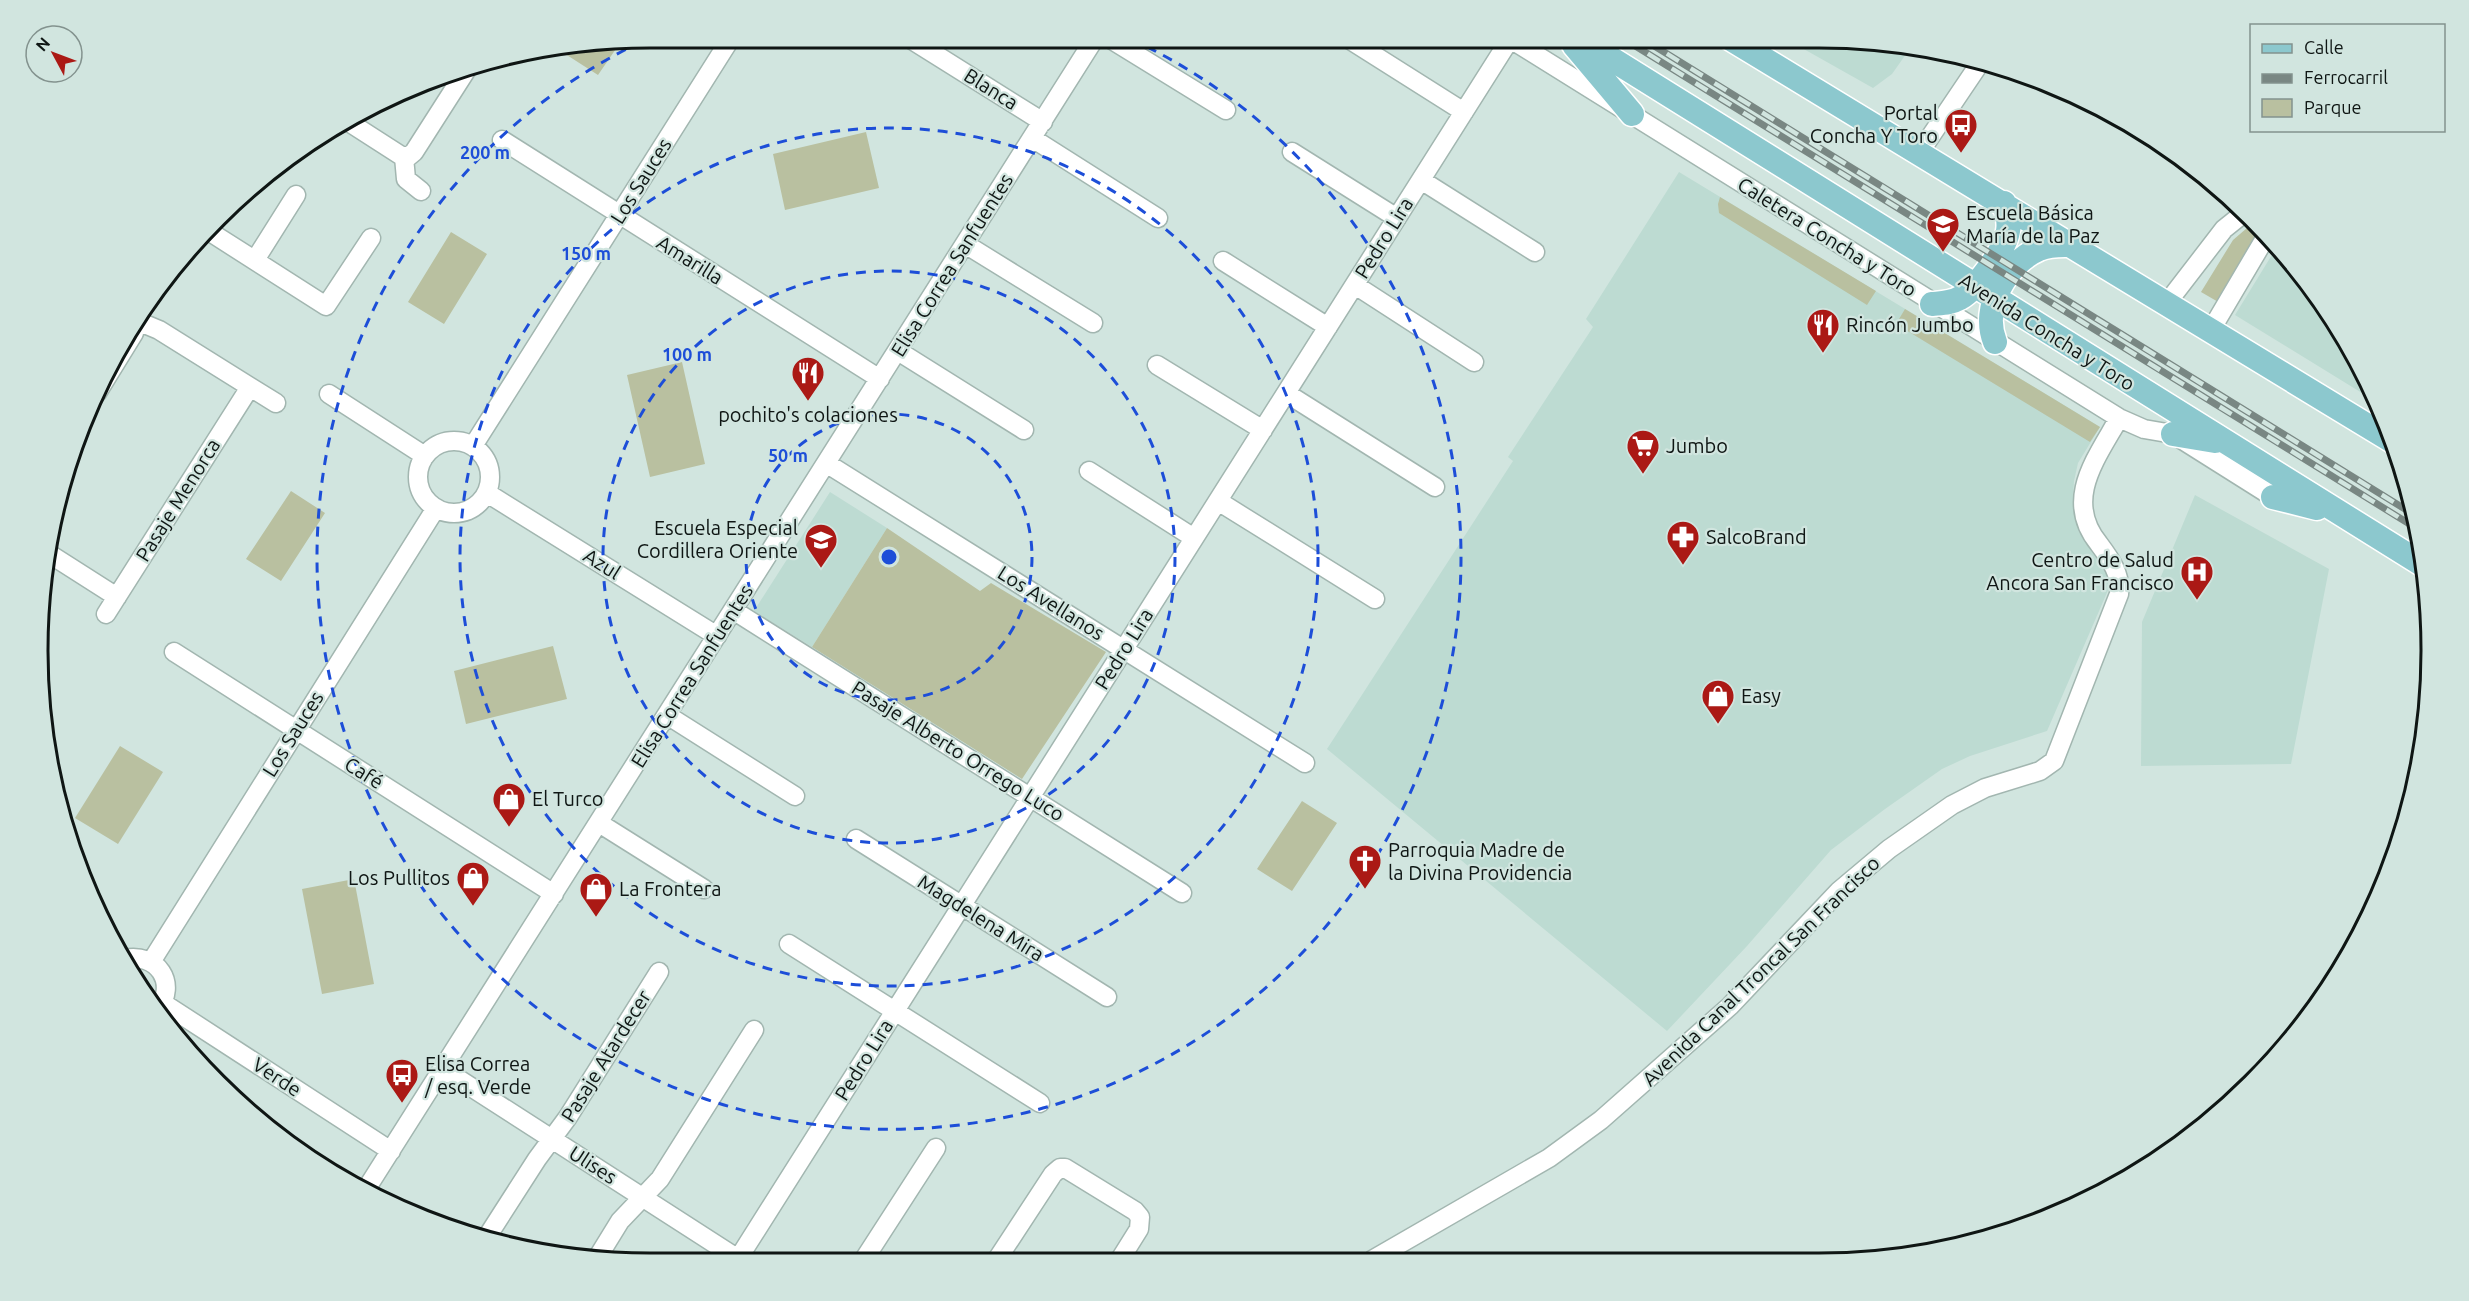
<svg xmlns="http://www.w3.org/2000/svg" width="2469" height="1301" font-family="Ubuntu,sans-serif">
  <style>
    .built { fill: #bddbd2 }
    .green { fill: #b9c0a0 }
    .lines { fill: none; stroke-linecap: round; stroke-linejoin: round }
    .minor-casing { stroke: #a2b6b0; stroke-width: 21 }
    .major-casing { stroke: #fff; stroke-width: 27 }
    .minor { stroke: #fff; stroke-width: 18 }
    .major { stroke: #8cc8ce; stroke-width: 24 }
    .rail-casing { stroke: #798783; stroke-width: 7 }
    .rail { stroke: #d1e5df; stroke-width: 4.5; stroke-dasharray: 14; stroke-linecap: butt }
    .ring { fill: none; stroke: #1d4ed8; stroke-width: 3; stroke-dasharray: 10 8 }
    .labels { text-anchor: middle; stroke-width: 4.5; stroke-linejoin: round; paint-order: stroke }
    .street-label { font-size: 20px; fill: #0f1614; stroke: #d1e5df }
    .poi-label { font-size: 20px; fill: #0f1614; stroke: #d1e5df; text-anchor: start }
    .rim { fill: none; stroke: #0f1614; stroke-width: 3 }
    .centre { fill: #1d4ed8; stroke: #d1e5df; stroke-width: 3 }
    .ring-label { font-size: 18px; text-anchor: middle; font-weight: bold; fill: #1d4ed8; stroke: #d1e5df; stroke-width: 4.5; stroke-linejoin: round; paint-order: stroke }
  </style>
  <rect width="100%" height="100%" fill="#d1e5df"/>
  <path class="built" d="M1786 39H1858L1911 47 1892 74 1873 88Z
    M1679 172 2100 427 2078 463 2074 481 2073 499 2076 515 2110 571 2109 588 2047 731 1970 756 1942 769 1885 809 1831 850 1747 946 1667 1031 1327 749 1513 461 1508 457 1593 327 1586 319Z
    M2278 245 2350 344 2375 401 2235 315Z
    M830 492 887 528 812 647 754 611Z
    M2195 495 2329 569 2291 764 2141 766 2142 622Z"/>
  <path class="green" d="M622 40 598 75 559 50 562 46Z
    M866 132 879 188 785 210 773 154Z
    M1720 197 1876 291 1867 305 1719 213 1718 204Z
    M2254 222 2262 230 2220 303 2201 292 2233 240Z
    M451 232 487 254 444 324 408 302Z
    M1905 309 2100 427 2090 442 1896 324Z
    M682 362 705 464 650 477 627 375Z
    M291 491 325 513 281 581 246 559Z
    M887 528 980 591 991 583 1106 652 1022 779 812 647Z
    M553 646 567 699 466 724 454 671Z
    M120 746 163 772 118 844 75 818Z
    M1302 801 1337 823 1292 891 1257 869Z
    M354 879 374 984 322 994 302 889Z"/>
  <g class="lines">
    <g class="minor-casing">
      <path id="minor" d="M909 38 1043 122
        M1109 38 1226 110
        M1347 38 1464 112
        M1509 38 2119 418 2144 429 2173 434 2273 497
        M344 119 400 155 408 157 414 152 469 66
        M1032 138 1158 218
        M502 140 880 379
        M1292 152 1397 218
        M1920 152 1982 60
        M404 157 406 179 421 191
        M1421 180 1535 252
        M207 230 326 306 371 238
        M965 244 1093 323
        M255 260 296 195
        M1223 261 1328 327
        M1355 285 1474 362
        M2167 303 2224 229 2244 213
        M134 324 147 325 159 330 276 403
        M2211 330 2267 235
        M898 351 1024 430
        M1157 365 1263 430
        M97 393 134 333V323
        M1286 393 1435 487
        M329 394 425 456
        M418 477a36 36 0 1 1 72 0a36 36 0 1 1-72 0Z
        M473 446 731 38
        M826 463 1305 763
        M1089 471 1194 538
        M487 493 717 636
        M1218 501 1375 599
        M48 553 117 597
        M733 610 1182 893
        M106 614 250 387
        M174 652 554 894
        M667 715 795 796
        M599 823 704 889
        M856 839 1107 997
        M789 944 1040 1103
        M124 959C157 952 179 983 157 1011
        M151 962 436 508
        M163 1003 391 1151
        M443 1069 743 1262
        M365 1191 1095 38
        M485 1240 537 1159 568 1117 659 972
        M738 1259 1510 39
        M596 1260 620 1221 660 1179 754 1030
        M1372 1260 1549 1158 1601 1120 1730 1006 1839 891 1889 849 1952 805 1985 788 2040 771 2054 761 2119 594C2121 574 2111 560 2099 544 2063 500 2096 459 2119 418
        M863 1261 936 1148
        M996 1261 1053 1174 1060 1168H1065L1135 1211 1140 1217 1139 1229 1119 1261"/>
    </g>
    <g class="major-casing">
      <path id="major" d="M1578 38 2425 566
        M1731 39 2394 442
        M1574 45 1632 114
        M1932 304C1942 303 1951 303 1960 298 1977 288 2005 250 2008 231 2010 221 2007 212 2004 203
        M1995 342C1981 308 2006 263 2039 249 2050 244 2061 245 2072 245
        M2173 434 2215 441
        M2273 497 2317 508"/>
    </g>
    <use href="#minor" class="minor"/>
    <use href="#major" class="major"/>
    <g class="rail-casing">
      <path id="rail" d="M1624 39 2416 528
        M1643 39 2413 514"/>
    </g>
    <use href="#rail" class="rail"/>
  </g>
  <g class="ring">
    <circle cx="889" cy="557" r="143"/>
    <circle cx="889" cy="557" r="286"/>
    <circle cx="889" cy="557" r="429"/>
    <path d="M1131 39A572 572 0 1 1 647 39"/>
  </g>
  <defs>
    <g id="bus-pin" transform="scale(1.725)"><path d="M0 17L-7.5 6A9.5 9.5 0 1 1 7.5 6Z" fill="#ab1915" stroke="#d1e5df"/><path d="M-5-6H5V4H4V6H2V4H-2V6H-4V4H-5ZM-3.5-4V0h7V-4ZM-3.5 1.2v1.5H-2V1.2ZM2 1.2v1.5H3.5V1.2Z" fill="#fff"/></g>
    <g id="school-pin" transform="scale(1.725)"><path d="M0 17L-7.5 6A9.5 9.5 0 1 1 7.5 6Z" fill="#ab1915" stroke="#d1e5df"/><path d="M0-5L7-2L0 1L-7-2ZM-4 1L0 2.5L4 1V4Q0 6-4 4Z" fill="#fff"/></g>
    <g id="restaurant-pin" transform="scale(1.725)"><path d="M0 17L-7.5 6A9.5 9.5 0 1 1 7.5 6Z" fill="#ab1915" stroke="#d1e5df"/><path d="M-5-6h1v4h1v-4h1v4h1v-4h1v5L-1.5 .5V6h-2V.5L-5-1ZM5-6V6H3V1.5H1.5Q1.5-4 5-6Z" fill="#fff"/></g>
    <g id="supermarket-pin" transform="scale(1.725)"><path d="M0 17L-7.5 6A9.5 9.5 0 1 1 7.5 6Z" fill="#ab1915" stroke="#d1e5df"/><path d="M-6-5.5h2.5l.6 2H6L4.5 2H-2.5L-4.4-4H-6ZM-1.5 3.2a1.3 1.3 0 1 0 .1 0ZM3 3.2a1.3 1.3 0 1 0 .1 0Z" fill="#fff"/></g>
    <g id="pharmacy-pin" transform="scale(1.725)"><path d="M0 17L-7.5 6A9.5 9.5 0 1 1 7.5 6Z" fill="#ab1915" stroke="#d1e5df"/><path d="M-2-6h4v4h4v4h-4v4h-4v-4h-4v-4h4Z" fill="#fff"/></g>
    <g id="hospital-pin" transform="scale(1.725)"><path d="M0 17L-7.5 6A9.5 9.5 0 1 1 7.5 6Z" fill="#ab1915" stroke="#d1e5df"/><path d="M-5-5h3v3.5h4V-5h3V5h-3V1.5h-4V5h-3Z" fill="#fff"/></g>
    <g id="shop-pin" transform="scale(1.725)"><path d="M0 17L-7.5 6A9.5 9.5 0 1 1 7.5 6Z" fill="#ab1915" stroke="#d1e5df"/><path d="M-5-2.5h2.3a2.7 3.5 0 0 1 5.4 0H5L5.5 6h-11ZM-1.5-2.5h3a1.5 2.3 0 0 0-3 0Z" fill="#fff"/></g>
    <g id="church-pin" transform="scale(1.725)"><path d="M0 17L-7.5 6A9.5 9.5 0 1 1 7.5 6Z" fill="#ab1915" stroke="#d1e5df"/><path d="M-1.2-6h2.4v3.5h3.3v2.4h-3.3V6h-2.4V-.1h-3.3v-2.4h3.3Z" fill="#fff"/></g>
  </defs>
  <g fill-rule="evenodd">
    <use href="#bus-pin" x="1961" y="125"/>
    <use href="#school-pin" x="1943" y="224"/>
    <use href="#restaurant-pin" x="1823" y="325"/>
    <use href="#restaurant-pin" x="808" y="373"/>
    <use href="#supermarket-pin" x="1643" y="446"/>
    <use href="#pharmacy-pin" x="1683" y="537"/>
    <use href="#school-pin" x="821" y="540"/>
    <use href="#hospital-pin" x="2197" y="572"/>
    <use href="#shop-pin" x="1718" y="696"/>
    <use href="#shop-pin" x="509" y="799"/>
    <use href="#church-pin" x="1365" y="861"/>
    <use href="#shop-pin" x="473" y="878"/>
    <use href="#shop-pin" x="596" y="889"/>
    <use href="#bus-pin" x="402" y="1075"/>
  </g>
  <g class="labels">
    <g class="street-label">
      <text transform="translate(991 89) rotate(32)" y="7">Blanca</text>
      <text transform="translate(641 181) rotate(-58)" y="7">Los Sauces</text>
      <text transform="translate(1827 237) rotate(32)" y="7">Caletera Concha y Toro</text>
      <text transform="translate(1384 238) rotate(-58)" y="7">Pedro Lira</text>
      <text transform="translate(690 260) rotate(32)" y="7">Amarilla</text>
      <text transform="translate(952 265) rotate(-58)" y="7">Elisa Correa Sanfuentes</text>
      <text transform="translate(2047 332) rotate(32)" y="7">Avenida Concha y Toro</text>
      <text transform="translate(178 500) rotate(-58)" y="7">Pasaje Menorca</text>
      <text transform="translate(602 564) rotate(32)" y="7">Azul</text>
      <text transform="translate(1051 603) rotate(32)" y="7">Los Avellanos</text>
      <text transform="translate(1124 649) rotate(-58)" y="7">Pedro Lira</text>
      <text transform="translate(692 676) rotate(-58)" y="7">Elisa Correa Sanfuentes</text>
      <text transform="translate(293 734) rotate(-58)" y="7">Los Sauces</text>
      <text transform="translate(958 751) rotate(32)" y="7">Pasaje Alberto Orrego Luco</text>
      <text transform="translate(364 773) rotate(32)" y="7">Café</text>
      <text transform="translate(981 918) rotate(32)" y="7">Magdelena Mira</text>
      <text transform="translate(1761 971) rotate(-44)" y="7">Avenida Canal Troncal San Francisco</text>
      <text transform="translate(606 1056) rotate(-58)" y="7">Pasaje Atardecer</text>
      <text transform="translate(864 1060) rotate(-58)" y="7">Pedro Lira</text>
      <text transform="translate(277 1077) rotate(33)" y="7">Verde</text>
      <text transform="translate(593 1165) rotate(33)" y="7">Ulises</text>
    </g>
    <g class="poi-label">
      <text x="1938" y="120" text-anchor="end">Portal<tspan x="1938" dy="23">Concha Y Toro</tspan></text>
      <text x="1966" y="220">Escuela Básica<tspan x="1966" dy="23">María de la Paz</tspan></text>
      <text x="1846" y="332">Rincón Jumbo</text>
      <text x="808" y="422" text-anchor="middle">pochito's colaciones</text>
      <text x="1666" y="453">Jumbo</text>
      <text x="798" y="535" text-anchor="end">Escuela Especial<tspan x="798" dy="23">Cordillera Oriente</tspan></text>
      <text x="1706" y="544">SalcoBrand</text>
      <text x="2174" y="567" text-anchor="end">Centro de Salud<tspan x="2174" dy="23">Ancora San Francisco</tspan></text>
      <text x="1741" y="703">Easy</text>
      <text x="532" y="806">El Turco</text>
      <text x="1388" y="857">Parroquia Madre de<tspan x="1388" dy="23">la Divina Providencia</tspan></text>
      <text x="450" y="885" text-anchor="end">Los Pullitos</text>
      <text x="619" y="896">La Frontera</text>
      <text x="425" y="1071">Elisa Correa<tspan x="425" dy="23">/ esq. Verde</tspan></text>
    </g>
  </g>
  <path d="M0 0H2469V1301H0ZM650 48H1819A602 602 0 0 1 2421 650V651A602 602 0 0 1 1819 1253H650A602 602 0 0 1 48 651V650A602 602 0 0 1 650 48Z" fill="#d1e5df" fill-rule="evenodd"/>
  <path class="rim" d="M650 48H1819A602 602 0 0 1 2421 650V651A602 602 0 0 1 1819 1253H650A602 602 0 0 1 48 651V650A602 602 0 0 1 650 48Z"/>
  <circle cx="889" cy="557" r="9" class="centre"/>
  <g class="ring-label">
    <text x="485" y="159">200 m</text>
    <text x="586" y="260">150 m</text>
    <text x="687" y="361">100 m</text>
    <text x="788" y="462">50 m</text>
  </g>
  <rect x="2250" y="24" width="195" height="108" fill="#d1e5df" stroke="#83928e" stroke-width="1.5"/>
  <rect x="2262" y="44" width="30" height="9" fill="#8cc8ce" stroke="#83928e" stroke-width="1.5"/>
  <text x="2304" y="54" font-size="18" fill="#0f1614">Calle</text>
  <rect x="2262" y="74" width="30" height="9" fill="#798783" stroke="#83928e" stroke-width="1.5"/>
  <text x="2304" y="84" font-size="18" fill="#0f1614">Ferrocarril</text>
  <rect x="2262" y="99" width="30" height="18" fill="#b9c0a0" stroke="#83928e" stroke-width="1.5"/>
  <text x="2304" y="114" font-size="18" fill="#0f1614">Parque</text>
  <g transform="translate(54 54) rotate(311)"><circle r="28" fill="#d1e5df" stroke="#83928e" stroke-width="1.5"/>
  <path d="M0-4.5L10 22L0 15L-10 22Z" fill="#ab1915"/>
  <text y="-9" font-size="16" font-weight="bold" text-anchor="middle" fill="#0f1614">N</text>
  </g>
</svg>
